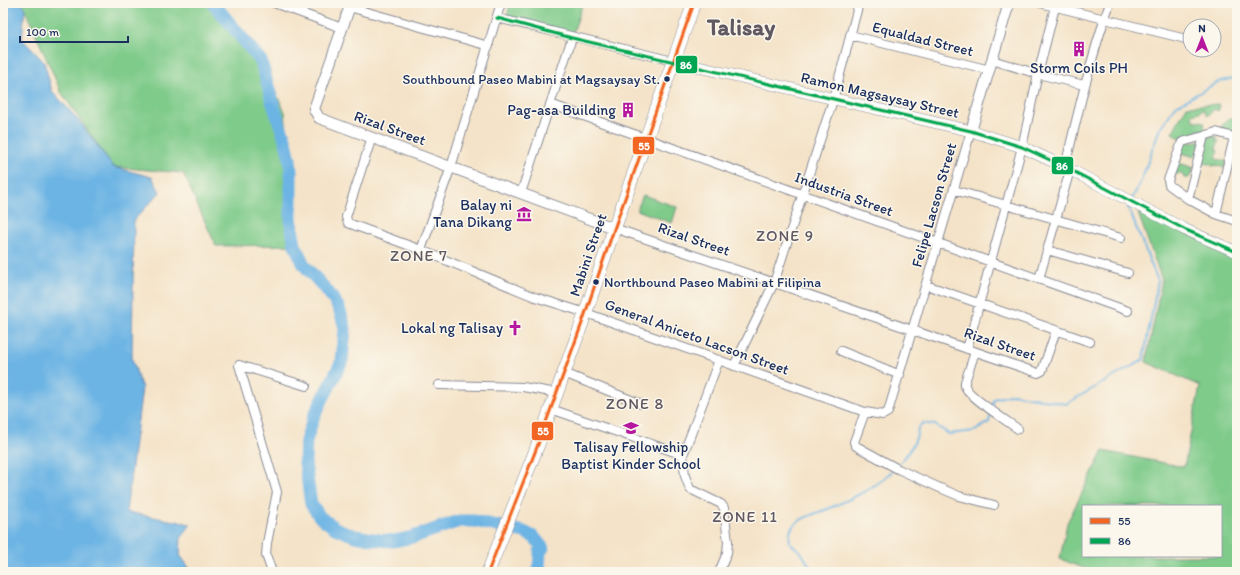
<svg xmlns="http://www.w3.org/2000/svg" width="1240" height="575" font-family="Itim,sans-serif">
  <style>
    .green { fill: #7fcb8a; stroke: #4d7d74; fill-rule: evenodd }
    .water { fill: #6cb4e4; stroke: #4472a1 }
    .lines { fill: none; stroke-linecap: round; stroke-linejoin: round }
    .stream { stroke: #6cb4e4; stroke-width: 2 }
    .river { stroke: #6cb4e4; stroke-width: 13 }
    .minor-casing { stroke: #888993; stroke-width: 10 }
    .tertiary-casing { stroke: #888993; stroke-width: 12 }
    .secondary-casing { stroke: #888993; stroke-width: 12 }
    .primary-casing { stroke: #888993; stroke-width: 14 }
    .minor { stroke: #fff; stroke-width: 8 }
    .tertiary { stroke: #fff; stroke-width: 10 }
    .secondary { stroke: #fff; stroke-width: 11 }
    .primary { stroke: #fff; stroke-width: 13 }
    .bus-1-casing { stroke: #fbf7ec; stroke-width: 6 }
    .bus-2-casing { stroke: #fbf7ec; stroke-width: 6 }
    .bus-1 { stroke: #f26522; stroke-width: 3 }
    .bus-2 { stroke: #00a651; stroke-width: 3 }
    .bus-dot { fill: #1b2f5e; stroke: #fbf7ec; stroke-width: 1.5 }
    .labels { text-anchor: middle; stroke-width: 3; stroke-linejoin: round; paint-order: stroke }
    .bus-label { font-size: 14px; fill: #1b2f5e; stroke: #fbf7ec; text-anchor: end }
    .street-label { font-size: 15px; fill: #1b2f5e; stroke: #fbf7ec }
    .poi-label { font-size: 15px; fill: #1b2f5e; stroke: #fbf7ec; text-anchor: end }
    .neighbourhood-label { font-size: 16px; letter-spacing: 1px; fill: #605962; stroke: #fbf7ec }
    .town-label { font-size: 23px; font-weight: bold; fill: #605962; stroke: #fbf7ec }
    .line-badge { stroke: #fbf7ec; stroke-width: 1.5 }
    .badge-label { font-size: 11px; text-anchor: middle; font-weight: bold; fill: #fff }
  </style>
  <rect width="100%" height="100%" fill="#fbf7ec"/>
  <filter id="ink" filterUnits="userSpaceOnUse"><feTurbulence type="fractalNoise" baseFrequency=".025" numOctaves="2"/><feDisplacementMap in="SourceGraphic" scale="8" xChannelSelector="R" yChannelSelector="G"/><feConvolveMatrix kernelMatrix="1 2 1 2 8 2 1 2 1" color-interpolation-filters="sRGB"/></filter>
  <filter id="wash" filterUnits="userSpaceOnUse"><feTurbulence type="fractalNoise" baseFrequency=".012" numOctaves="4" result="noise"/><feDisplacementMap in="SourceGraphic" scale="16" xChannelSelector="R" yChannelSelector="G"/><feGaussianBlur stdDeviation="0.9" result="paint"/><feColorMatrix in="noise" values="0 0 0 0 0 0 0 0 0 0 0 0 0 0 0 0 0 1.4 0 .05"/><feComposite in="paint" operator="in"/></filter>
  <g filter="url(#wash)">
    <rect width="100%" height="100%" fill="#f4e3c8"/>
    <path class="green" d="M22 3H214L261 61 285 112 291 172 295 245 216 246 183 173 113 167 61 92Z
      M510 3H583L573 33 507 17Z
      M1219 104 1220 106 1218 111 1214 109 1208 116 1203 109 1200 112 1192 114 1193 120 1204 122 1205 131 1197 130 1194 135 1180 138 1172 133 1187 106Z
      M1230 118H1237V135L1221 129C1222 124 1226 121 1230 118Z
      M1217 136 1215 139 1219 141 1216 148 1218 152 1216 159 1227 161 1224 168 1217 165 1212 166 1210 164 1202 163 1200 159 1205 137Z
      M1201 141 1195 157 1182 153 1179 163 1194 168 1191 176 1188 178H1184L1182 174 1179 173 1172 177 1183 143Z
      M643 195 677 207 672 223 637 210Z
      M1138 213 1237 255V572H1094L1060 559 1067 523 1103 451 1184 467 1200 386 1146 362 1162 280ZM1083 506H1221V556H1083Z"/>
    <path class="water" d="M3 3H22L25 8 22 39 44 62 52 91 80 122 113 167 152 177 160 192 134 220 132 359 142 388 126 512 191 524 181 538 180 555 192 572H3Z"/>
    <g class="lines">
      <path class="stream" d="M1132 199 1141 181 1160 128 1176 106 1218 82 1237 77
        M992 407 994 399 1013 394 1066 404 1143 360 1158 281 1128 207 1130 205
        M897 466C906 457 918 441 918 428L923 423 935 425 949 434 975 431 989 422 991 414
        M813 572 801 552 790 543C789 536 789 530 794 525 803 517 816 513 828 509 850 499 877 488 894 469"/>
      <path class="river" d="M213 3 261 61 272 101 286 142 290 159 291 172V223L295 245 304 265 329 293 339 308 345 328 342 361 314 416 306 441 305 463 311 504 320 517 335 528 355 536 379 540 394 541 413 537 459 521H475L524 532 534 537 543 548 540 551 539 572"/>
    </g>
  </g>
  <g filter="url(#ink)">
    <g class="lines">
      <g class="minor-casing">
        <path id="minor" d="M274 3 342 28
          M1040 3 1190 40
          M349 7 489 46
          M497 18 673 61
          M850 35 990 70
          M992 60 1038 74 1084 85
          M550 104 1128 311
          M372 137 346 217 348 223 421 250 535 297 586 313 865 412 883 415 888 412 971 131
          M1237 138 1234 137 1216 214 1237 221
          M1065 167C1078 112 1091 57 1110 3
          M954 190 1121 238
          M521 193 572 38
          M1188 199 1169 185 1168 180 1182 142 1204 136
          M1216 214 1188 199 1204 136 1216 132 1234 137
          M614 228 1038 373 1042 371 1056 331
          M421 250 451 167 501 3
          M1047 250 1128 273
          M1039 279 1070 170
          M926 285 1090 342
          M967 349 1022 147 1038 74 1055 7
          M841 351 900 375
          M975 352 965 382C965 385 964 385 966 388 971 398 1007 421 1018 429
          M239 365 277 492 267 543 266 555 272 572
          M239 365 306 386
          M734 366 774 283 833 100 859 3
          M564 373 641 404
          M439 385 523 387 557 393
          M551 409 683 455 719 360
          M865 412 854 442 856 446 898 469 940 488 959 496 994 505
          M683 455 685 476 690 489 721 504 724 508 728 542 727 553 719 572"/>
      </g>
      <g class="tertiary-casing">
        <path id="tertiary" d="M351 3 314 109 319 118 614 228
          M971 131 1009 3"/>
      </g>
      <g class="secondary-casing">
        <path id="secondary" d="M673 61 971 131 1022 147 1065 167 1186 230 1237 252"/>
      </g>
      <g class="primary-casing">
        <path id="primary" d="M488 572 537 447 582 323 612 235 694 3"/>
      </g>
      <use href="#minor" class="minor"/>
      <use href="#tertiary" class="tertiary"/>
      <use href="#secondary" class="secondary"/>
      <use href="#primary" class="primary"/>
      <g class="bus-1-casing">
        <path id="bus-1" d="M488 572 537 447 582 323 612 235 694 3"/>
      </g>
      <g class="bus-2-casing">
        <path id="bus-2" d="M497 18 572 38 971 131 1022 147 1065 167 1186 230 1237 252"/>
      </g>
      <use href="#bus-1" class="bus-1"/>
      <use href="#bus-2" class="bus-2"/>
    </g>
  </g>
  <defs>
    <g id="building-bare" transform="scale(1.2)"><path d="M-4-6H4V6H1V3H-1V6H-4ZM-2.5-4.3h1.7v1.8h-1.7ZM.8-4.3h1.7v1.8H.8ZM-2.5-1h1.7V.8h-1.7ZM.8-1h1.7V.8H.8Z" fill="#b5179e" stroke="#fbf7ec" stroke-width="2.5" paint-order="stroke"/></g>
    <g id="museum-bare" transform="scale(1.2)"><path d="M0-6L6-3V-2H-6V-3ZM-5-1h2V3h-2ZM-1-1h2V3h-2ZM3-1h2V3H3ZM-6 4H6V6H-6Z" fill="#b5179e" stroke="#fbf7ec" stroke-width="2.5" paint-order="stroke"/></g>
    <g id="church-bare" transform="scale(1.2)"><path d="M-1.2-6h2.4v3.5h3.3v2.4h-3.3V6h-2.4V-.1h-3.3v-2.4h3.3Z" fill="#b5179e" stroke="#fbf7ec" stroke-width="2.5" paint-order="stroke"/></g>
    <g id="school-bare" transform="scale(1.2)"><path d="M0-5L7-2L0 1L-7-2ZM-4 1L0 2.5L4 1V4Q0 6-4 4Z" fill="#b5179e" stroke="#fbf7ec" stroke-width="2.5" paint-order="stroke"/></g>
  </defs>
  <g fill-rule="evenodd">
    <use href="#building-bare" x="1079" y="49"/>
    <use href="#building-bare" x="628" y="110"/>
    <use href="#museum-bare" x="524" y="214"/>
    <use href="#church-bare" x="515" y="328"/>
    <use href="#school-bare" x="631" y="428"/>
  </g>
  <g class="bus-dot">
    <circle cx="667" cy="79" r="3.5"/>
    <circle cx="596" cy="282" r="3.5"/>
  </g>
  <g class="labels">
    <g class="bus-label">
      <text x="660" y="84">Southbound Paseo Mabini at Magsaysay St.</text>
      <text x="604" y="287" text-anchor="start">Northbound Paseo Mabini at Filipina</text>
    </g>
    <g class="street-label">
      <text transform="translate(923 39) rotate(14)" y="5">Equaldad Street</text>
      <text transform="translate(880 95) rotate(13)" y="5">Ramon Magsaysay Street</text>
      <text transform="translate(390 128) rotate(20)" y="5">Rizal Street</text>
      <text transform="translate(844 194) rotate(20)" y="5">Industria Street</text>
      <text transform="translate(934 205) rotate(-74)" y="5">Felipe Lacson Street</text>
      <text transform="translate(694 239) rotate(19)" y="5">Rizal Street</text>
      <text transform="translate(588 255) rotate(-71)" y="5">Mabini Street</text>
      <text transform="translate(697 337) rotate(20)" y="5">General Aniceto Lacson Street</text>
      <text transform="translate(1000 344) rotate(19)" y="5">Rizal Street</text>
    </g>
    <g class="poi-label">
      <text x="1079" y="73" text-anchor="middle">Storm Coils PH</text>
      <text x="616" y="115">Pag-asa Building</text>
      <text x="512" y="210">Balay ni<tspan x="512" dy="17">Tana Dikang</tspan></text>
      <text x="503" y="333">Lokal ng Talisay</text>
      <text x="631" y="452" text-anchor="middle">Talisay Fellowship<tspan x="631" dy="17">Baptist Kinder School</tspan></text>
    </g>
    <g class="neighbourhood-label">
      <text x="785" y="241">ZONE 9</text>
      <text x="419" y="261">ZONE 7</text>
      <text x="635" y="409">ZONE 8</text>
      <text x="745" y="522">ZONE 11</text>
    </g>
    <g class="town-label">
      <text x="741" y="35">Talisay</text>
    </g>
  </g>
  <g class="line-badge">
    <rect x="675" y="55" width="23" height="19" rx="4" fill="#00a651"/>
    <rect x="632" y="136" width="23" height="19" rx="4" fill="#f26522"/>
    <rect x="1051" y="156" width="23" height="19" rx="4" fill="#00a651"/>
    <rect x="531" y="421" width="23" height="20" rx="4" fill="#f26522"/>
  </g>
  <g class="badge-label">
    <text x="686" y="69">86</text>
    <text x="644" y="150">55</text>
    <text x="1062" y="170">86</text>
    <text x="543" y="435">55</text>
  </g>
  <rect width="1240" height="575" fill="none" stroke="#fbf7ec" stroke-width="16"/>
  <rect x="1082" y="505" width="140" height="52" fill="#fbf7ec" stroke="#a1a7b3"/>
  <rect x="1090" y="518" width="20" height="6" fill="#f26522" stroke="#a1a7b3"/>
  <text x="1118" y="525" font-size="12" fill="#1b2f5e">55</text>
  <rect x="1090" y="538" width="20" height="6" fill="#00a651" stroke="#a1a7b3"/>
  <text x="1118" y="545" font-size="12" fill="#1b2f5e">86</text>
  <g transform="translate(1202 38)"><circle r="19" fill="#fbf7ec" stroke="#a1a7b3"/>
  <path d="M0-3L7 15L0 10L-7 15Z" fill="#b5179e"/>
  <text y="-6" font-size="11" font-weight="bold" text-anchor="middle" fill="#1b2f5e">N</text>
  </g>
  <path d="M20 36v6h108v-6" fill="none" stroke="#1b2f5e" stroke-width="2"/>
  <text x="26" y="36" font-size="12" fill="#1b2f5e" stroke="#fbf7ec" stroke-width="3" paint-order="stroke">100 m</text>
</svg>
